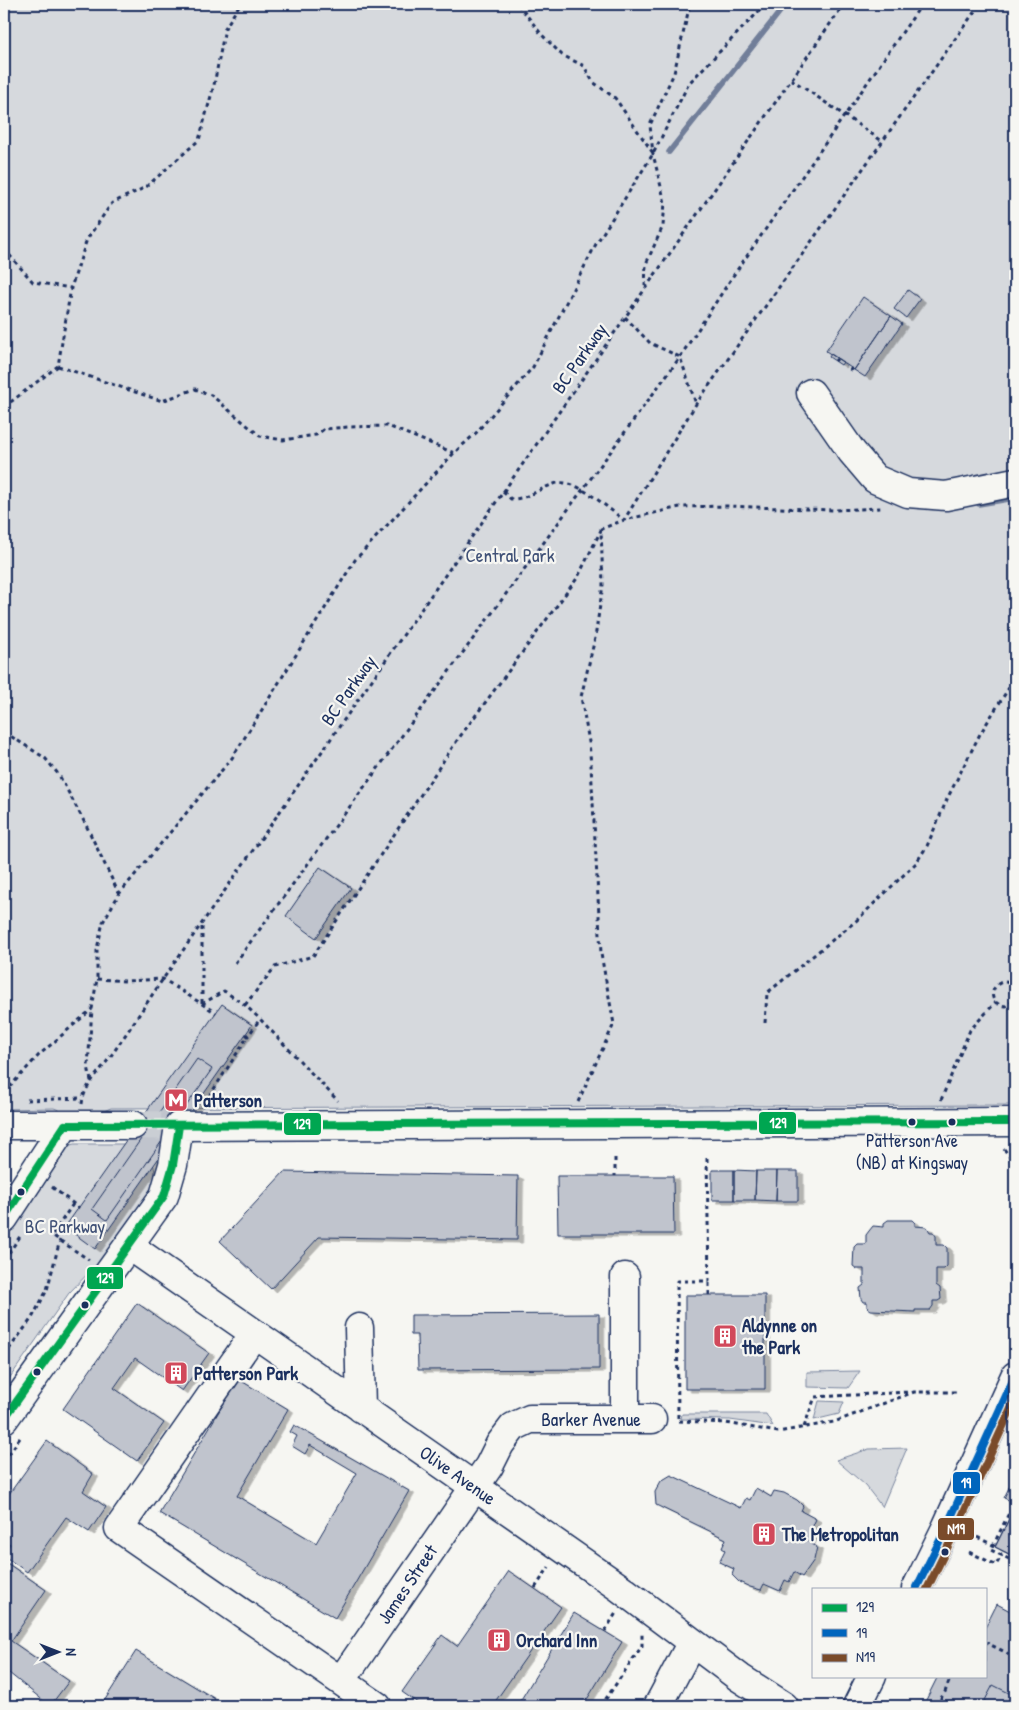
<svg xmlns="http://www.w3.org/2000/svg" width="1019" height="1710" font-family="'Patrick Hand',sans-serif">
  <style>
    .green { fill: #d6d9dd; stroke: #78849e }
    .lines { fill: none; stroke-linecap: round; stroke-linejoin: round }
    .stream { stroke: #717e99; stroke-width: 5.5 }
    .building { fill: #c0c4cd; stroke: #1b2f5e; filter: url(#shadow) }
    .minor-tunnel { stroke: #caced4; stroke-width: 28; stroke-dasharray: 28 14; stroke-linecap: butt }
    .minor-casing { stroke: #1b2f5e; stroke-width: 31 }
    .major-casing { stroke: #1b2f5e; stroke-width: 31 }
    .path { stroke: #1b2f5e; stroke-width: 3; stroke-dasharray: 4 4; stroke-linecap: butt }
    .minor { stroke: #f6f6f2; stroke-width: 28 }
    .major { stroke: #f6f6f2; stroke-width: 28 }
    .bus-1-casing { stroke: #f6f6f2; stroke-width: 11 }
    .bus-2-casing { stroke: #f6f6f2; stroke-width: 11 }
    .bus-3-casing { stroke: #f6f6f2; stroke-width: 11 }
    .bus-1 { stroke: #00a651; stroke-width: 8 }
    .bus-2 { stroke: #0065bd; stroke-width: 8 }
    .bus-3 { stroke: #7a4b2a; stroke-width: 8 }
    .bus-dot { fill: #1b2f5e; stroke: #f6f6f2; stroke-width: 2 }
    .labels { text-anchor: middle; stroke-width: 4.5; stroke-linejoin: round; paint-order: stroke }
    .bus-label { font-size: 18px; fill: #1b2f5e; stroke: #f6f6f2 }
    .street-label { font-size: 19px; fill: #1b2f5e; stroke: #f6f6f2 }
    .park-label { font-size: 19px; fill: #405177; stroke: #f6f6f2 }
    .poi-label { font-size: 19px; font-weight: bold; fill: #1b2f5e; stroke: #f6f6f2; text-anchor: start }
    .line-badge { stroke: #f6f6f2; stroke-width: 2 }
    .badge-label { font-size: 14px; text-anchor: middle; font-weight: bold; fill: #fff }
  </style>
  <defs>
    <filter id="shadow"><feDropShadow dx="5.5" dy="3" stdDeviation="0" flood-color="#0004"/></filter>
  </defs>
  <rect width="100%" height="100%" fill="#f6f6f2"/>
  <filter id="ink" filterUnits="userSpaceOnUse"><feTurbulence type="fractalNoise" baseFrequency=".02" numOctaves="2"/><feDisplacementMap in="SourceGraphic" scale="10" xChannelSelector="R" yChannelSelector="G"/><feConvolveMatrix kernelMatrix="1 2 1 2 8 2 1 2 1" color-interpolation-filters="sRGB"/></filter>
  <g filter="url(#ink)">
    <path class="green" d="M4 4H1015V1105L111 1108 101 1112H64L54 1108 4 1109Z
      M74 1144H134C149 1158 158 1161 154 1184L101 1260 69 1293 4 1386V1241L8 1233 9 1223 67 1146Z
      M860 1371 848 1388 807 1387V1372Z
      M819 1401 844 1402 839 1414 814 1420Z
      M682 1414H766L773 1426 730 1420 681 1419Z
      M907 1448 882 1507 865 1485 836 1460 869 1449Z"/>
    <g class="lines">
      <path class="stream" d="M669 152 786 4
        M979 504 1015 498"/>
    </g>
    <path class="building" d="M908 290 920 299 906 318 894 309Z
      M863 297 891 316 854 370 826 351Z
      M891 316 902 324 865 377 854 370Z
      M831 354 843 362 841 365 829 357Z
      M320 867 351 888 316 938 286 916Z
      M222 1004 252 1025 95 1249 65 1227Z
      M197 1059 212 1069 107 1220 92 1209Z
      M712 1170H734V1200H712Z
      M734 1170 756 1171 755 1200H734Z
      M756 1171H777L776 1201 755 1200Z
      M777 1171H798V1201H776Z
      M284 1172 518 1176 517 1240 319 1237 271 1289 220 1241Z
      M557 1176H673L674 1234H558Z
      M888 1220H912L915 1223V1226L927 1227 930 1232H933L936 1236V1245H944L947 1248V1266L944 1269H936V1285L940 1288 941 1299 938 1301H933V1306L930 1310H915V1312L871 1310 867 1307V1302H863L861 1299 860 1288 864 1285V1269H857L853 1266 854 1247 857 1244H866V1235L869 1231 873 1226 884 1227V1223Z
      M685 1295H765V1389H685Z
      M137 1303 209 1353 182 1391 135 1358 114 1388 164 1423 137 1461 63 1409Z
      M599 1314V1369L418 1370 417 1335H411V1315Z
      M238 1379 288 1409 237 1496 316 1543 357 1473 310 1445 305 1454 292 1446 297 1436 290 1432 294 1425 409 1491 335 1618 159 1513Z
      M47 1441 93 1474 83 1491 106 1507 89 1532 66 1517 27 1572 4 1556V1553L10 1544 4 1539V1501Z
      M671 1475 741 1508 746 1498 750 1500 756 1488 771 1497 774 1491 784 1493 797 1500 803 1506 801 1511 816 1519 811 1530 814 1532 809 1542 817 1547 814 1560 802 1577 794 1572 789 1582 785 1580 780 1591 764 1584 761 1590 750 1587 739 1582 732 1575 734 1569 719 1562 725 1550 722 1548 726 1539 656 1505 655 1492 661 1481Z
      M1015 1475V1503L1004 1498Z
      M1015 1507V1557L995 1547Z
      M1015 1507V1557L995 1547Z
      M4 1561 46 1590 11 1641 69 1681 50 1706 4 1669Z
      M509 1571 561 1607 492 1706H422L402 1692 442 1635 457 1646Z
      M1015 1600V1706H923L938 1676H985V1628L997 1604 1010 1611Z
      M574 1613 622 1642 583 1706H517Z
      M136 1651 215 1699 212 1704 216 1706H101Z
      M993 1685 1015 1696V1706H982Z"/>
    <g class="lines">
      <path class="minor-tunnel" d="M133 1125 179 1126"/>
      <g class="minor-casing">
        <path id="minor" d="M811 393 852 452 875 479 908 493 946 496 1015 482
          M4 1125H133
          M4 1218 65 1125
          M129 1246 620 1588 740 1678 784 1706
          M625 1277V1419
          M359 1328 361 1408
          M254 1334 119 1528 377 1706
          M4 1419 164 1196 173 1165 179 1126 1015 1122
          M341 1681 489 1466 500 1444 513 1427 530 1419H652
          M658 1706 692 1642"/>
      </g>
      <g class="major-casing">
        <path id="major" d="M916 1589 946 1528 1015 1376
          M857 1706 872 1676"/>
      </g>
      <path class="path" d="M518 4 542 35 562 55 584 66 593 82 615 98 653 153
        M791 79 882 141
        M4 249 33 282 71 288
        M645 286 646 264 663 226 665 203 653 154 650 125 674 73 690 4
        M625 317 650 343 680 357 696 404
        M835 361 837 359
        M58 366 162 401 195 389 211 395 260 436 283 440 316 435 324 429 348 427 388 426 454 453
        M850 371 851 369 853 371
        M4 407 58 366 71 288 87 239 112 203 146 187 199 140 214 85 225 28 240 4
        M503 492 511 499C528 499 539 489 554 484 575 476 608 509 624 520L696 404 980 4
        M4 733 12 737 45 758 59 775 86 825 119 894
        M235 963 680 357 733 276 922 4
        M97 979 126 981 163 979 216 1013
        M1015 988C998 968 979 1004 1006 1006L1015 1000
        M202 1003V924
        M202 1004 224 991 245 1005 260 1019 338 1101
        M245 1005 275 967 313 956 456 742 578 577 601 530
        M765 1023 767 993 856 921 916 863 927 846 948 797 980 734 1015 678
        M246 1034 248 1036 260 1019
        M91 1081 88 1066 92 1009 97 979V949L103 922 119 894 232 758 355 560 454 453 476 433 533 367 596 244 653 154 689 83 766 4
        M4 1093 39 1055 92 1009
        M27 1100 82 1098
        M941 1100 970 1030 996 1002
        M578 1102 614 1024 601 954 591 765 589 742 581 697 595 638 603 585 601 529 624 520 680 507 727 506 834 510 881 508
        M205 1103 248 1036
        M82 1104C84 1085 100 1072 110 1057 128 1032 145 1005 163 979L844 4
        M1004 1149 1015 1164
        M615 1158V1176
        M707 1158 709 1281H677L678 1421 726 1423 778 1432 834 1422 914 1392H957
        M52 1187 79 1208
        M73 1204 52 1235 89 1260
        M4 1248 9 1241
        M4 1260 21 1235
        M709 1295V1281
        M4 1356 32 1318 47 1290 60 1240
        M804 1427 815 1397 910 1392
        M4 1461 22 1435
        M1012 1507 991 1550 1015 1562
        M977 1537 993 1545
        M969 1552 996 1565 1002 1555
        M535 1588 549 1567
        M605 1631 616 1613
        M985 1642 1015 1657
        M601 1706 642 1646V1634
        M936 1706 945 1692 951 1676"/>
      <use href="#minor" class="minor"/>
      <use href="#major" class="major"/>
      <g class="bus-1-casing">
        <path id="bus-1" d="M65 1125 1015 1122
          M4 1218 65 1125
          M4 1419 164 1196 173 1165 179 1126"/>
      </g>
      <g class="bus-2-casing">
        <path id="bus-2" d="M916 1589 946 1528 1015 1376"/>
      </g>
      <g class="bus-3-casing">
        <path id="bus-3" d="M927 1589 955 1532 1015 1400"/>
      </g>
      <use href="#bus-1" class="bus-1"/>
      <use href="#bus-2" class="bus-2"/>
      <use href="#bus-3" class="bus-3"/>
    </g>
  </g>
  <defs>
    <g id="metro-square" transform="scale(1.25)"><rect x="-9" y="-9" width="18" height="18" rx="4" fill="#d1495b" stroke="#f6f6f2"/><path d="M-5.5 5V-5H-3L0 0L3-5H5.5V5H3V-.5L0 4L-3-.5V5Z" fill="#fff"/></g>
    <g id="building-square" transform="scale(1.25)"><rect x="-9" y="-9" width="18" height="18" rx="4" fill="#d1495b" stroke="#f6f6f2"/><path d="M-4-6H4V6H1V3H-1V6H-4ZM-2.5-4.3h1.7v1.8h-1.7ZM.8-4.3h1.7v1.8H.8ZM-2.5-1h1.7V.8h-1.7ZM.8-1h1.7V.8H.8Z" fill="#fff"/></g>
  </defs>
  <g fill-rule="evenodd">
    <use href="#metro-square" x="176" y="1100"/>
    <use href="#building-square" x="725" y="1336"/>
    <use href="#building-square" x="176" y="1373"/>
    <use href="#building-square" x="764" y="1534"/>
    <use href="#building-square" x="499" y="1640"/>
  </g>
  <g class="bus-dot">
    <circle cx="912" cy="1122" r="4.5"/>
    <circle cx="952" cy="1122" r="4.5"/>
    <circle cx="21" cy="1192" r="4.5"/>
    <circle cx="85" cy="1305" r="4.5"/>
    <circle cx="37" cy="1372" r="4.5"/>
    <circle cx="945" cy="1552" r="4.5"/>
  </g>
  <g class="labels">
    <g class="bus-label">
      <text x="912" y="1147">Patterson Ave<tspan x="912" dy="22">(NB) at Kingsway</tspan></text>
    </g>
    <g class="street-label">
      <text transform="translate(579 358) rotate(-55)" y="7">BC Parkway</text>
      <text transform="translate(348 690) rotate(-55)" y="7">BC Parkway</text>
      <text x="591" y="1426">Barker Avenue</text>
      <text transform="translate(458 1475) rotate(35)" y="7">Olive Avenue</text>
      <text transform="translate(407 1584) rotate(-56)" y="7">James Street</text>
    </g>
    <g class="park-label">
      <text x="510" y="562">Central Park</text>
      <text x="65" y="1233">BC Parkway</text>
    </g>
    <g class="poi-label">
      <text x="194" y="1107">Patterson</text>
      <text x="742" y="1332">Aldynne on<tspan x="742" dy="22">the Park</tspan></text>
      <text x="194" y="1380">Patterson Park</text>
      <text x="782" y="1541">The Metropolitan</text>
      <text x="516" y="1647">Orchard Inn</text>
    </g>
  </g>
  <g class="line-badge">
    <rect x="758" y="1111" width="39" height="24" rx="5" fill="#00a651"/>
    <rect x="283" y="1112" width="39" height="24" rx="5" fill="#00a651"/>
    <rect x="86" y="1266" width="38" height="24" rx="5" fill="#00a651"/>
    <rect x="952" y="1471" width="29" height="24" rx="5" fill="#0065bd"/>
    <rect x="937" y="1517" width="38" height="24" rx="5" fill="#7a4b2a"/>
  </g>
  <g class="badge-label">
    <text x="778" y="1128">129</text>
    <text x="302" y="1129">129</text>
    <text x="105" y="1283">129</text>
    <text x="966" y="1488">19</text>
    <text x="956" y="1534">N19</text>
  </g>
  <rect width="1019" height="1710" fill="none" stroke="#f6f6f2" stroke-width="20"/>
  <rect x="10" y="10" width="999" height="1690" fill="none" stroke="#1b2f5e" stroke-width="2" filter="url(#ink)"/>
  <rect x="812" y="1588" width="175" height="90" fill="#f6f6f2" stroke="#9ea6b7"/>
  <rect x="822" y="1604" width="25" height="8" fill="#00a651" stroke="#9ea6b7"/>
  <text x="856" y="1612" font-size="15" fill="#1b2f5e">129</text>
  <rect x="822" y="1629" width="25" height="8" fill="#0065bd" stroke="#9ea6b7"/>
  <text x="856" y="1638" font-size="15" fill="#1b2f5e">19</text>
  <rect x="822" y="1654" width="25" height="8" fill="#7a4b2a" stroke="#9ea6b7"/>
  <text x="856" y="1662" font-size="15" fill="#1b2f5e">N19</text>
  <g transform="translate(58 1652) rotate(90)" stroke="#f6f6f2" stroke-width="4" paint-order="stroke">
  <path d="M0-4L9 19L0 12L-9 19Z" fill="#1b2f5e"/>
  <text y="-8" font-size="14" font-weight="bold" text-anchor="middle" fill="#1b2f5e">N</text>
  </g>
</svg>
